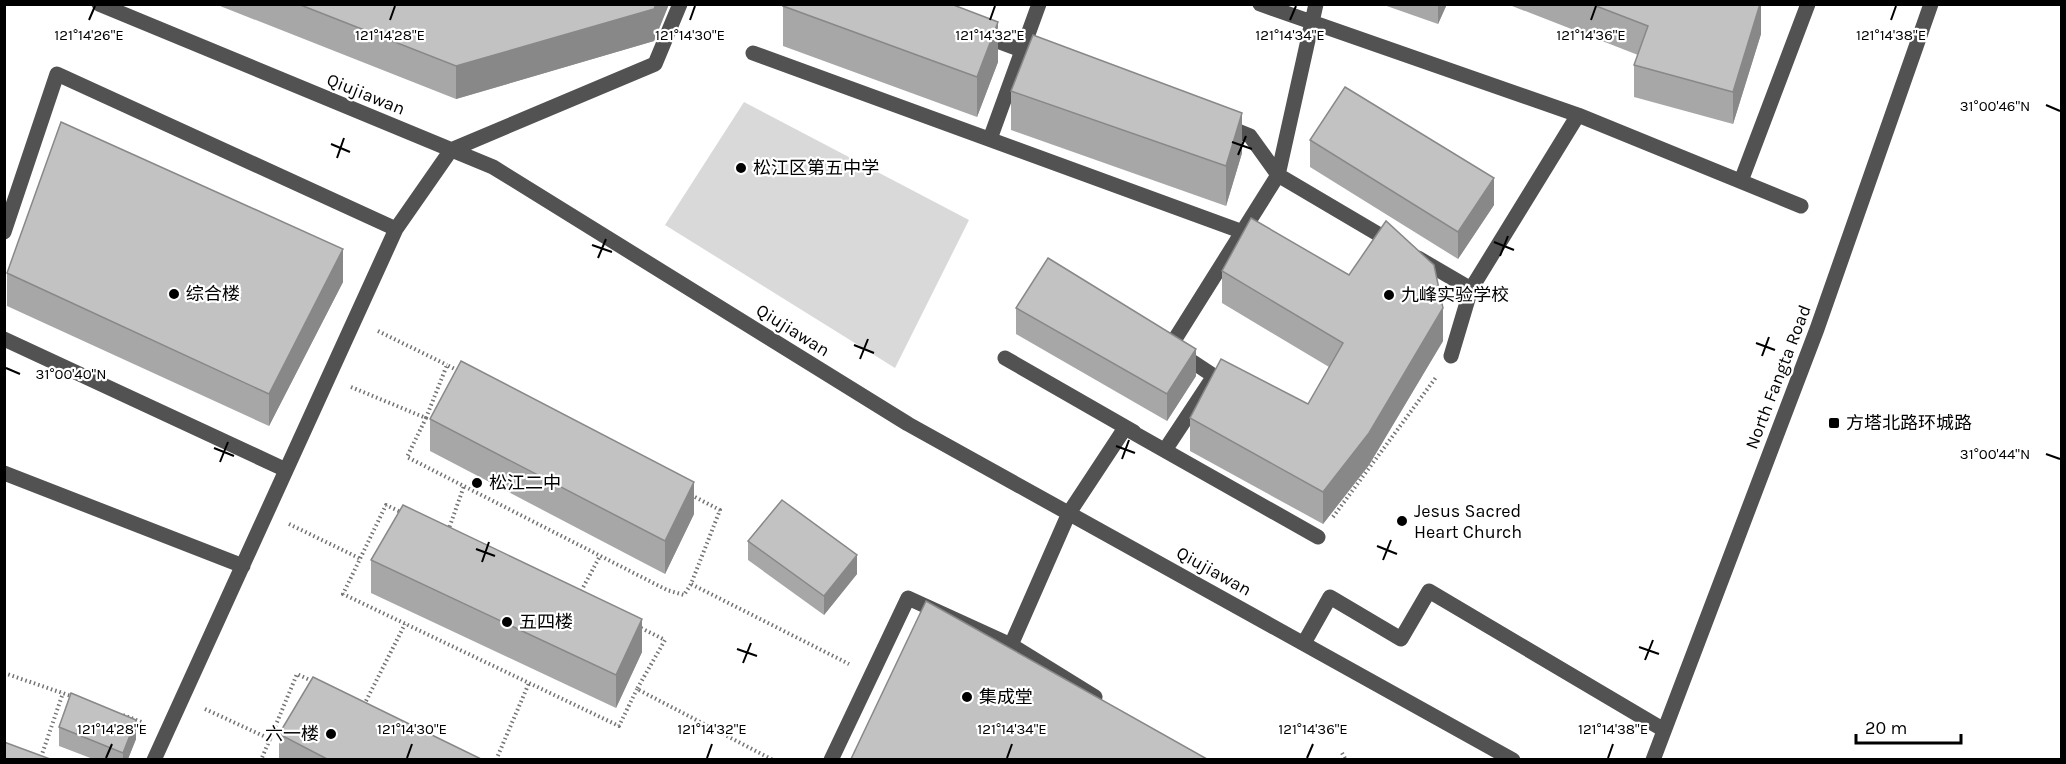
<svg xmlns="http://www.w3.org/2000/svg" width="2066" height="764" font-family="Karla,'Noto Sans SC',sans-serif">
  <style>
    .green { fill: #d9d9d9 }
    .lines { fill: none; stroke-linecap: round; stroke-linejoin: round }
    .path { stroke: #747474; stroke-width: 4; stroke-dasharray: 1.5 3; stroke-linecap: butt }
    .minor { stroke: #525252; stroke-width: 15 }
    .wall { fill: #a7a7a7 }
    .shaded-wall { fill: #888 }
    .building { fill: #c2c2c2; stroke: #888; stroke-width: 1.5 }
    .ticks { fill: none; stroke: #000; stroke-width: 2 }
    .poi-dot { fill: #000; stroke: #fff; stroke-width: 2 }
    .labels { text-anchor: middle; stroke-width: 4.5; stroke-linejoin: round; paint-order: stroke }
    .street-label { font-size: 18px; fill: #000; stroke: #fff }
    .poi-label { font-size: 18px; fill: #000; stroke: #fff; text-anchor: start }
    .ticks-label { font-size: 15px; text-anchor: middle; fill: #000; stroke: #fff; stroke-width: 4.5; stroke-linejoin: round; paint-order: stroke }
  </style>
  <rect width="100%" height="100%" fill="#fff"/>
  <path class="green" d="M744 102 969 220 895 368 665 225Z"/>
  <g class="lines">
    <path class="path" d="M378 331 447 365
      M351 387 426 418 407 457 667 590 684 595 691 584
      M426 418 447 365 459 371
      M691 495 720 510 691 584 849 664
      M403 513 386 505 343 594 619 726 637 689
      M1333 517 1437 376
      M289 524 361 559
      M448 531 464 486
      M579 595 600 556
      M637 626 665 640 637 689 773 760
      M4 673 74 697
      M364 705 405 624
      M205 709 270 739 261 760
      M123 715 144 723
      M270 739 297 674 314 682
      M1342 753 1346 760
      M41 757 63 693
      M496 760 529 683"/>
    <path class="minor" d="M99 4 493 167 908 424 1513 760
      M1260 4 1578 115
      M981 35 1046 59
      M753 53 1243 232
      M1223 125 1250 136 1278 175 1395 244
      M990 139 1039 4
      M1741 181 1808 4
      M4 232 57 74 396 229
      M1418 258 1471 289 1578 115 1801 206
      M4 339 286 470
      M1451 356 1471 289
      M1005 358 1134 432
      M1165 450 1214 376 1170 347 1278 175 1316 4
      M4 473 243 566
      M1304 643 1330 597 1401 639 1429 591 1664 730
      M1011 645 1095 697
      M154 760 396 229 451 150 655 64 680 4
      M831 760 908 598 1011 645 1069 513 1125 428 1318 537
      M1653 760 1817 329 1931 4"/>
  </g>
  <path class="wall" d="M215 4H669L654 41 456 99Z
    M1381 4H1447L1438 24Z
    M1507 4H1761V34L1733 124 1634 97V65L1638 55Z
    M783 6 998 62 977 117 783 46Z
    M1011 91 1242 153 1226 206 1011 130Z
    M1310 140 1494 205 1458 259 1310 167Z
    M1222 271 1443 341 1369 465 1323 524 1190 451V418L1308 404 1329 367 1222 303Z
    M7 273 343 282 269 426 7 306Z
    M1016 308 1196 376 1167 421 1016 334Z
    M430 419 694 514 665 574 430 451Z
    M748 541 857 574 824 615 748 560Z
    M371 560 642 652 616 708 371 593Z
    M59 727 136 739 128 759H93L59 746Z
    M279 734 481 759H279Z"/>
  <path class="shaded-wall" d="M656 4H669L654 41 456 99V66Z
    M1438 4H1447L1438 24Z
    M1760 4H1761V34L1733 124V92Z
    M998 22V62L977 117V77Z
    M1242 113V153L1226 206V166Z
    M1494 178V205L1458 259V232Z
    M343 249V282L269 426V394Z
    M1443 308V341L1369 465 1323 524V492Z
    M1196 349V376L1167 421V394Z
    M694 482V514L665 574V541Z
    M857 555V574L824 615V596Z
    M642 619V652L616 708V675Z
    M136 720V739L128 759H123V753Z"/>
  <path class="building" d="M298 4H656L654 9 456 66Z
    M784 4H951L998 22 977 77 783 6Z
    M1591 4H1760L1733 92 1634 65 1648 26Z
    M1033 35 1242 113 1226 166 1011 91Z
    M1345 87 1494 178 1458 232 1310 140Z
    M61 122 343 249 269 394 7 273Z
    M1251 218 1349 275 1386 221 1434 265 1443 308 1369 433 1323 492 1190 418 1221 359 1308 404 1343 343 1222 271Z
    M1048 258 1196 349 1167 394 1016 308Z
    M461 361 694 482 665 541 430 419Z
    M782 500 857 555 824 596 748 541Z
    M403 505 642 619 616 675 371 560Z
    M926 601 1207 759H851Z
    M313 677 481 759H327L279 734Z
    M71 693 136 720 123 753 59 727Z
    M4 742 50 759H4Z"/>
  <path class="ticks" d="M89 20 95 6M390 20 395 6M690 20 695 6M990 20 995 6M1290 20 1296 6M1591 20 1596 6M1891 20 1896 6M2046 105 2060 111M1232 142 1252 149M331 144 350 152M1238 155 1246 136M337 158 344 138M1494 242 1514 250M592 245 612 252M1500 256 1508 236M598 258 606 239M1756 343 1775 350M854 345 874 353M1762 356 1769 337M860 359 868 339M6 368 20 374M1116 446 1135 453M214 448 234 456M2046 454 2060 459M1122 459 1129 440M220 462 228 442M1377 546 1397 554M476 549 495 556M1383 560 1391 540M482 562 489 542M1639 647 1659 654M737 649 757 656M1645 660 1653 640M743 663 751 643M106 758 112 744M407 758 412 744M707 758 712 744M1007 758 1012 744M1307 758 1313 744M1608 758 1613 744"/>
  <g class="poi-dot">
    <circle cx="741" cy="168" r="6"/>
    <circle cx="174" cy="294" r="6"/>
    <circle cx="1389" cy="295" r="6"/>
    <rect x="1828" y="417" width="12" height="12" rx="3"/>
    <circle cx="477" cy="483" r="6"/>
    <circle cx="1402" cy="521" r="6"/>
    <circle cx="507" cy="622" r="6"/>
    <circle cx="967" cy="697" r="6"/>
    <circle cx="331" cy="734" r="6"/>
  </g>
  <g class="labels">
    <g class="street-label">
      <text transform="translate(366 94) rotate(22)" y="6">Qiujiawan</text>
      <text transform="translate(793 330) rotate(32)" y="6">Qiujiawan</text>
      <text transform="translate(1778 377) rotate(-69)" y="6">North Fangta Road</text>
      <text transform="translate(1214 571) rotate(29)" y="6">Qiujiawan</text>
    </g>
    <g class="poi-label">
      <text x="753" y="174">松江区第五中学</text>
      <text x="186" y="300">综合楼</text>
      <text x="1401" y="301">九峰实验学校</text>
      <text x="1846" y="429">方塔北路环城路</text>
      <text x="489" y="489">松江二中</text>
      <text x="1414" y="517">Jesus Sacred<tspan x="1414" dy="21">Heart Church</tspan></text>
      <text x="519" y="628">五四楼</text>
      <text x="979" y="703">集成堂</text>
      <text x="319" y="740" text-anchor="end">六一楼</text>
    </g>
  </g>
  <g class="ticks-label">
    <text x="89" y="40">121°14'26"E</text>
    <text x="390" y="40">121°14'28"E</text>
    <text x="690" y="40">121°14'30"E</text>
    <text x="990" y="40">121°14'32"E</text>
    <text x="1290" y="40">121°14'34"E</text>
    <text x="1591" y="40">121°14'36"E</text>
    <text x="1891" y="40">121°14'38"E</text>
    <text x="1995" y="111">31°00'46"N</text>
    <text x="71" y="379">31°00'40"N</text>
    <text x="1995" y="459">31°00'44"N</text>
    <text x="112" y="734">121°14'28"E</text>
    <text x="412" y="734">121°14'30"E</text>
    <text x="712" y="734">121°14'32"E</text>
    <text x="1012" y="734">121°14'34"E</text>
    <text x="1313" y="734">121°14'36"E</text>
    <text x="1613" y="734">121°14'38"E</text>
  </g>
  <rect width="2066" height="764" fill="none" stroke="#000000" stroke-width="12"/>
  <path d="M1856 734v9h105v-9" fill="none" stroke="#000000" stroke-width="3"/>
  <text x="1865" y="734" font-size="18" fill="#000000" stroke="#ffffff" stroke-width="4.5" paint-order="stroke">20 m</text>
</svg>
